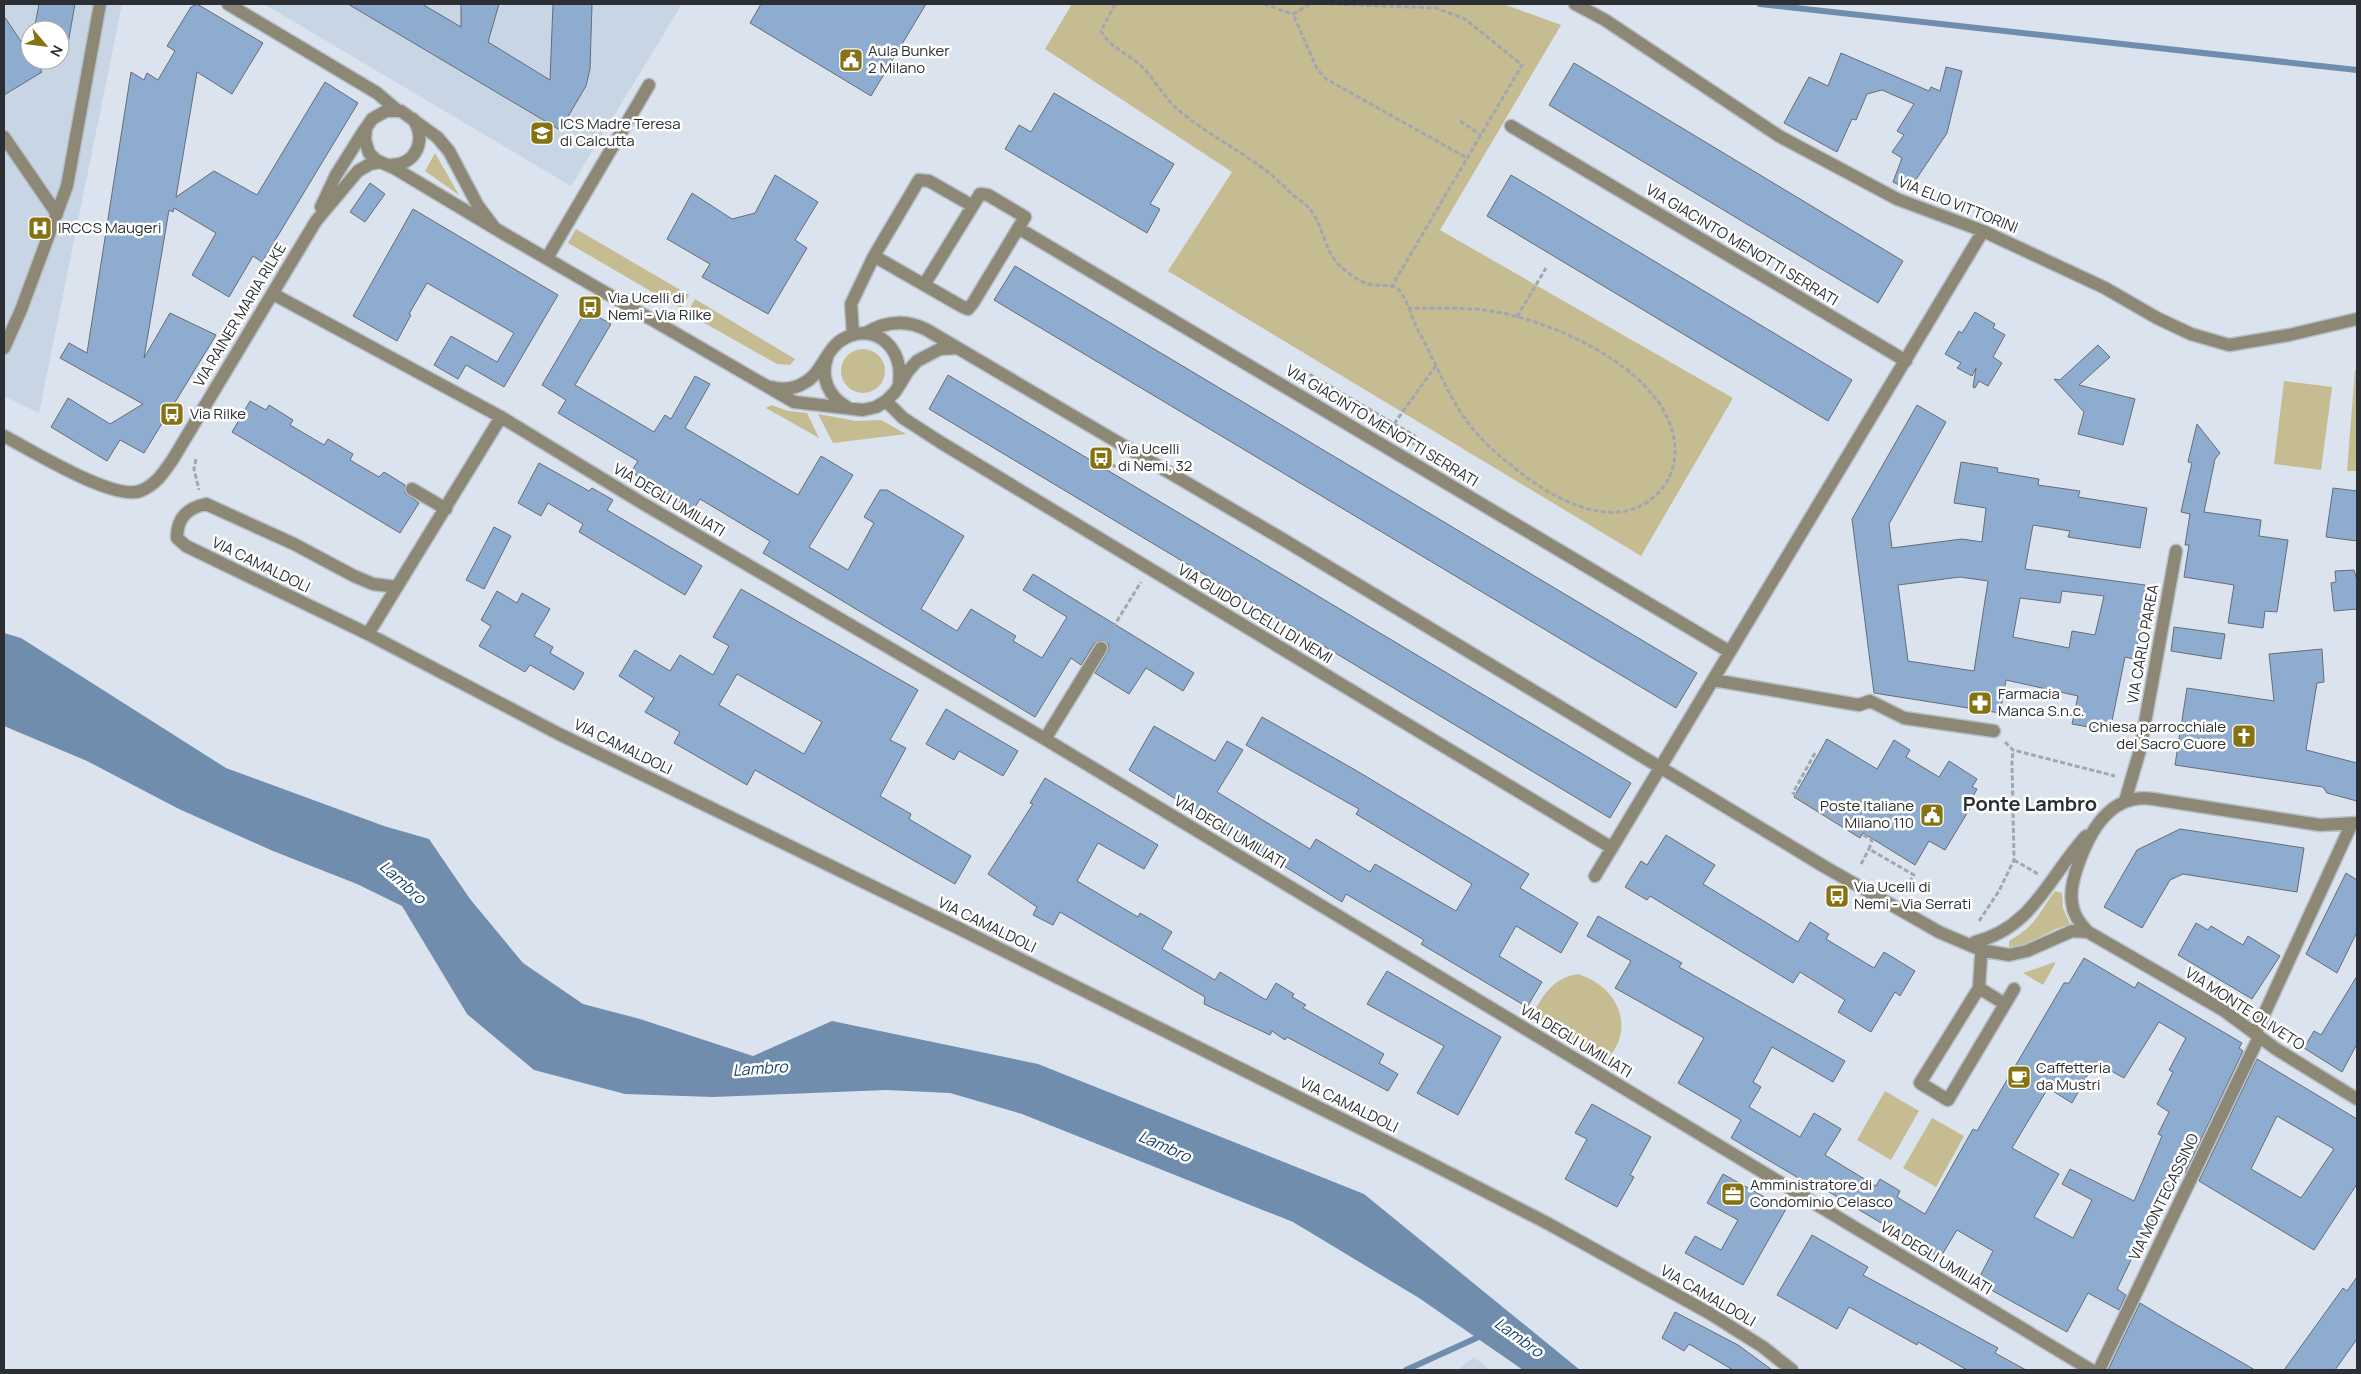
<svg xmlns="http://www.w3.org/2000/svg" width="2361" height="1374" font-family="Manrope,sans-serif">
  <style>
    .built { fill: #c7d5e5; fill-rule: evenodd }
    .green { fill: #c6bc91 }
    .water { fill: #708dae }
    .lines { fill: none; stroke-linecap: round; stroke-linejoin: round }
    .stream { stroke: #708dae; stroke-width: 6 }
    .building { fill: #8eaccf; stroke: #656d76; fill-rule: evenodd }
    .minor-casing { stroke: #b7bfc8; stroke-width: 15 }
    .path { stroke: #a0a7b0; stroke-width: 3; stroke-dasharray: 5 2.5; stroke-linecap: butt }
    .minor { stroke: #8c8875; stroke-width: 12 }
    .labels { text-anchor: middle; stroke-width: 5; stroke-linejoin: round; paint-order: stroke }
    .poi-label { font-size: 15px; fill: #2b2e32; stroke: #fff; text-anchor: start }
    .street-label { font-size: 15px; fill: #2b2e32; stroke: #fff }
    .water-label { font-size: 16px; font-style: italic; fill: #16416e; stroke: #fff }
    .district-label { font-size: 20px; font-weight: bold; fill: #2b2e32; stroke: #fff }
  </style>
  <rect width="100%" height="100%" fill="#dae3ee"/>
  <path class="built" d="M4 4H122L39 413 4 396ZM30 30H60V60H30Z
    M264 4H682L571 186Z
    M1474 1357 1490 1370H1457Z"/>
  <path class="green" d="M1072 4H1503L1561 25 1440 230 1733 398 1641 556 1168 271 1232 172 1045 49Z
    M435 153 459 195 425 171Z
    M576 229 689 295 682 307H678L568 243Z
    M695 299 795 359 790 365 777 364 687 313Z
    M841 371a22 22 0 1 1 44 0a22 22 0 1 1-44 0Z
    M2355 370H2357V471H2347Z
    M2284 381 2332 387 2321 470 2274 464Z
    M771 405 788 411 807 413 819 438 766 408Z
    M818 414 856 421 881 420 906 434 833 443Z
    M2055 891 2062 893 2063 908 2070 924 2056 929 2023 945 2009 947V941C2038 924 2037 915 2055 891Z
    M2055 962V964L2043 985 2023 973Z
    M1578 974C1606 983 1629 1008 1619 1040 1617 1047 1611 1054 1607 1061L1532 1015C1544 994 1553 978 1578 974Z
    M1885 1091 1919 1111 1891 1160 1857 1140Z
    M1932 1118 1964 1136 1936 1187 1903 1168Z"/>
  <path class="water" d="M4 633 21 638 226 768 384 826 429 839 470 899 523 963 583 1004 640 1019 753 1056 832 1021 1038 1064 1364 1194 1580 1370H1523L1419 1298 1293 1222 1022 1114 950 1093 886 1090 713 1097 625 1094 534 1070 467 1014 402 906 357 884 273 851 179 809 87 761 4 726Z"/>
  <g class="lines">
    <path class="stream" d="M1760 4 2357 70
      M1406 1370 1483 1335"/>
  </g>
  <path class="building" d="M39 4H75L67 49 60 53V30H34Z
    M197 4 263 43 232 94 197 72 176 197 214 171 257 195 325 82 358 103 262 262 253 256 229 297 192 275 216 233 174 208 173 212 169 210 144 358 170 313 216 335 144 453 120 440 107 461 51 427 68 398 110 424 143 404 60 358 69 343 87 353 131 72 144 80 147 73 158 80 175 51 167 46 191 7Z
    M348 4H422L461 27V4H499L488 42 550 80 553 4H592L590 69 586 86 560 130Z
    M761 4H926L871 96 750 23Z
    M4 16 30 55V60H48L38 66 42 72 4 95Z
    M1841 53 1929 91 1931 87 1940 91 1946 67 1962 71 1947 133 1909 190 1893 182 1902 158 1892 152 1904 135 1897 131 1914 104 1882 90 1867 94 1856 120 1852 119 1837 152 1784 123 1809 77 1828 86Z
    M1574 63 1903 261 1878 303 1549 105Z
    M1054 93 1174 164 1150 204 1160 209 1147 233 1005 149 1019 125 1031 132Z
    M775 175 818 202 795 240 807 248 768 314 702 277 710 264 667 239 692 193 732 219 755 213Z
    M1511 175 1852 380 1828 421 1487 216Z
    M370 183 385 194 365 222 350 212Z
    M413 209 558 295 504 387 466 365 458 379 434 365 451 336 497 362 514 333 427 283 409 314 411 315 397 341 353 316Z
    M1015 266 1697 673 1676 708 994 300Z
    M586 310 611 324 575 385 654 432 665 415 671 419 695 376 710 384 685 428 798 495 821 456 853 475 809 547 848 570 874 523 864 517 880 490H887L964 536 921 609 957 631 971 609 1016 636 1013 641 1042 658 1067 617 1023 590 1033 574 1194 673 1183 691 1146 668 1129 694 1095 673 1109 649 1108 644 1101 640 1094 644 1081 665 1071 658 1035 717 763 553 770 541 700 499 693 510 631 472 638 461 558 413 566 400 542 385Z
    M1975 312 1995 324 1993 328 2005 335 1993 357 2002 363 1988 386 1979 381 1975 388 1973 387 1976 368 1972 376 1957 368 1961 363 1945 354 1959 331 1962 333Z
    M2098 345 2110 357 2079 385 2135 399 2123 445 2078 434 2084 412 2054 379 2060 380Z
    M948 375 1631 783 1610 818 929 409Z
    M250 401 266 410 269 405 293 420 290 425 324 445 328 439 353 454 350 460 379 477 384 472 405 485V493L419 503 400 533 232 432Z
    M1917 405 1946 422 1889 524 1892 548 1962 539 1982 542 1986 508 1954 503 1961 462 1998 468 1997 472 2039 479 2038 485 2080 491 2078 497 2147 508 2140 548 2068 537 2070 531 2033 525 2025 569 2145 585 2141 618 2143 619 2134 659 2125 657 2110 731 2072 724 2078 696 2006 680 2000 713 1874 693 1852 519ZM1960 577 1988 581 1974 671 1908 661 1898 585ZM2062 591 2104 596 2095 635 2072 631 2069 648 2013 637 2020 598 2060 603Z
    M2197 424 2220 453 2215 459 2204 512 2261 520 2259 536 2288 540 2277 612 2265 611 2263 628 2228 623 2234 585 2184 577 2189 545H2185L2190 514 2181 512 2192 463 2188 462Z
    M539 463 589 491 592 488 613 500 607 510 702 566 685 595 579 532 583 524 548 503 541 516 518 503Z
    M2333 488 2357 491V541L2326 537Z
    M494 527 511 536 484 589 466 580Z
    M2354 570 2357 580V609L2334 611 2331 583 2336 582 2335 571Z
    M741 589 918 690 890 740 906 748 880 796 911 814 909 819 971 856 955 884 755 770 747 785 674 743 680 732 645 712 654 698 619 676 635 650 670 671 680 655 713 675 729 646 713 637ZM737 674 822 722 804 754 719 705Z
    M497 591 517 603 522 593 550 609 534 636 553 647 550 653 584 673 574 690 530 665 525 672 479 646 491 626 481 620Z
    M2174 627 2225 634 2221 659 2171 651Z
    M2322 649 2324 682 2317 683 2306 750 2357 763V801L2327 793 2323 787 2175 765 2187 688 2274 701 2269 654Z
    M946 709 1018 751 1003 776 959 751 954 760 926 744Z
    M1262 717 1357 771 1529 874 1520 888 1578 923 1561 953 1516 926 1499 956 1542 982 1527 1007 1421 944 1424 940 1346 894 1342 902 1129 770 1154 726 1215 761 1227 741 1243 750 1217 792 1310 849 1316 839 1370 872 1375 864 1456 911 1472 884 1356 814 1359 809 1246 745Z
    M1827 739 1877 769 1894 740 1910 750 1906 757 1939 777 1949 761 1977 779 1972 787 1977 789 1972 798 1975 800 1945 850 1929 841 1915 865 1863 833 1860 838 1794 797Z
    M1045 778 1158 845 1144 869 1098 843 1077 881 1138 917 1140 913 1172 932 1162 949 1215 980 1220 972 1266 1000 1276 983 1294 994 1292 997 1306 1005 1303 1008 1384 1054 1379 1063 1398 1074 1388 1091 1287 1037 1285 1040 1272 1031 1270 1035 1204 1004 1205 997 1060 912 1053 925 1033 915 1037 907 988 874 1033 804 1030 803Z
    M2180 829 2304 848 2297 892 2183 874 2170 880 2142 928 2104 907 2137 850Z
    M1666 835 1715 865 1703 884 1798 942 1810 922 1829 934 1826 939 1874 968 1884 952 1915 971 1900 996 1895 992 1871 1032 1838 1012 1845 1000 1800 972 1793 983 1650 896 1647 900 1625 887 1641 861 1647 865Z
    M2346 873 2357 880V932L2337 973 2306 954Z
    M1598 916 1682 963 1679 967 1845 1061 1833 1082 1772 1047 1753 1082 1761 1087 1749 1107 1800 1137 1814 1113 1841 1129 1825 1155 1876 1186 1880 1179 1900 1191 1897 1197 1925 1214 1973 1129 1977 1131 2064 983H2069L2084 958 2135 988 2138 982 2242 1043 2239 1048 2243 1051 2185 1173 2181 1170 2151 1235 2145 1231 2117 1289 2126 1295 2119 1310 2088 1293 2067 1332 1993 1291 1978 1280 1993 1251 1957 1230 1940 1258 1819 1186 1817 1189 1731 1138 1741 1120 1678 1083 1704 1038 1615 988 1631 961 1587 936ZM2159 1022 2186 1038 2169 1070 2173 1072 2157 1104 2169 1112 2158 1134 2162 1136 2134 1201 2070 1169 2062 1184 2092 1200 2073 1238 2034 1217 2059 1174 2012 1148 2048 1088 2072 1103 2095 1062 2124 1078Z
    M2196 923 2208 930 2211 926 2243 945 2248 936 2280 956 2252 999 2178 955Z
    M1387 971 1501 1037 1458 1115 1417 1093 1444 1046 1367 1004Z
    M2357 976V1044L2342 1072 2304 1048 2314 1031 2321 1035Z
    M2257 1059 2357 1119V1184L2314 1250 2199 1181ZM2277 1116 2334 1149 2301 1198 2251 1169Z
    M1592 1104 1651 1137 1630 1175 1634 1177 1617 1207 1565 1179 1587 1139 1575 1133Z
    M1723 1174 1786 1209 1743 1285 1685 1253 1695 1236 1721 1250 1738 1220 1707 1203Z
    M1812 1235 1868 1267 1863 1275 1998 1348 1995 1353 2026 1370H1967L1918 1342 1917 1345 1849 1307 1837 1329 1777 1295Z
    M2357 1277V1339L2335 1370H2284L2343 1288 2347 1291Z
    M2140 1303 2170 1321 2255 1370H2108Z
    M1675 1312 1738 1345 1772 1370H1733L1689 1344 1684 1351 1662 1338Z"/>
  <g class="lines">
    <g class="minor-casing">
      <path id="minor" d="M228 4 377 93 397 110
        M1575 4 1605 20 1779 136 1897 199 1983 231 2105 288 2157 318 2191 334 2229 345 2289 335 2357 319
        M1511 126 1906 361
        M4 137 57 214
        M388 165C415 167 428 140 413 119
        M321 207 336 175 365 129
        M494 227 478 206 449 151 437 137 401 111H386L372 119 366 128 365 140 369 153 376 160 396 169 506 235 794 402 863 410 876 407 886 401 895 392 908 371 917 361 940 349 957 348
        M1018 228 1730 652
        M874 256 961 306 968 309 973 303 1025 217 988 195 980 194 924 285
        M547 258 649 85
        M273 294 501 417 642 503 1045 739 2091 1370
        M866 333C886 321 906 319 927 330L1284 540 1825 867 1939 932 1981 950 2009 955 2027 951 2072 931 2088 932 2223 1010 2276 1049 2357 1099
        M853 335 851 304 874 256 919 180 929 181 971 205
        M4 348 21 310 67 186 100 4
        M827 358C820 378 829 397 847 407
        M771 387C782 390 794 389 804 383 823 373 826 347 845 338 877 322 904 350 899 382
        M886 401 903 418 940 442 1612 848
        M4 436C31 450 113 501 140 491 156 485 164 472 173 459L316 221 358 171 370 164 380 162
        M412 489 446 509
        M397 587 373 584 354 576 294 544 206 504C187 508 177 518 177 538L186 546 368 634 559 734 956 927 1420 1158 1547 1223 1709 1313 1763 1347 1792 1370
        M368 634 501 417
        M1713 680 1859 705 1870 701 1904 718 1994 731
        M1045 739 1101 648
        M2125 801 2140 750 2176 551
        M1595 876 1983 231
        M2088 932C2081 925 2073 914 2072 903 2070 891 2074 876 2078 865 2090 830 2111 793 2153 799L2320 825 2357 823
        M1982 940 1979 988 1920 1083 1948 1100 2014 989
        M1975 942C2033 928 2049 876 2086 836
        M1979 988 2005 1004
        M2255 1034 2352 823
        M2099 1370 2259 1037"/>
    </g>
    <path class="path" d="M1115 4 1101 31C1110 48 1127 53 1140 65 1156 79 1165 101 1182 113 1218 142 1257 158 1290 192 1295 198 1303 201 1308 207 1323 222 1323 251 1341 267 1348 273 1357 280 1365 283 1376 288 1389 282 1399 290 1408 300 1412 320 1419 332 1436 362 1448 397 1469 424 1479 437 1493 451 1506 461 1543 493 1612 537 1656 495 1668 484 1674 469 1675 453 1677 373 1550 318 1484 310 1459 307 1433 309 1408 308
      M1264 4 1293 14
      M1310 4 1293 14 1317 69 1326 79 1467 158
      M1329 4 1436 8 1465 19 1522 65 1392 286
      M1460 121 1481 135
      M1517 317 1546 268
      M1299 378 1304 371 1415 436 1413 445
      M1394 424 1437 364
      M1092 453 1121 470
      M196 459 194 469 199 490
      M1109 634 1141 582
      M2005 742 2013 750 2115 776
      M1815 753 1793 793 1872 840 1869 849 1914 875 1905 889
      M2014 860 2038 874
      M1861 864 1869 849
      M1979 921 1999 891 2014 860 2012 762 2013 750"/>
    <use href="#minor" class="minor"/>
  </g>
  <defs>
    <g id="civic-square" transform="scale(1.25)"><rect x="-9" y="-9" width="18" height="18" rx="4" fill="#857213" stroke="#fff"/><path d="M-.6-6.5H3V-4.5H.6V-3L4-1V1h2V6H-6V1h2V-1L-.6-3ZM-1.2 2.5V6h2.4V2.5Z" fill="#fff"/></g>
    <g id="school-square" transform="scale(1.25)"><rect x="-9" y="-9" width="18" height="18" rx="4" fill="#857213" stroke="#fff"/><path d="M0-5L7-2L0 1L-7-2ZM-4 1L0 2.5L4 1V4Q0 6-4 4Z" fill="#fff"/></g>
    <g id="hospital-square" transform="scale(1.25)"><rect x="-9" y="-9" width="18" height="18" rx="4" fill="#857213" stroke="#fff"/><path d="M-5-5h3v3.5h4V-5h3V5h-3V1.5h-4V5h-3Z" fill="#fff"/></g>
    <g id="bus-square" transform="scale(1.25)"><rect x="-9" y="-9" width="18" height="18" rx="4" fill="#857213" stroke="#fff"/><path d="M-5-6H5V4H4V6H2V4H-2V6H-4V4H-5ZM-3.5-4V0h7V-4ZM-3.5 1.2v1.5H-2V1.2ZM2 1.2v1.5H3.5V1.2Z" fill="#fff"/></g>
    <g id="pharmacy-square" transform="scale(1.25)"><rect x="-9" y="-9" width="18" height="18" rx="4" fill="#857213" stroke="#fff"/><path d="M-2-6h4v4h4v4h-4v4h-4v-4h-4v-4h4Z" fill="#fff"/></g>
    <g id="church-square" transform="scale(1.25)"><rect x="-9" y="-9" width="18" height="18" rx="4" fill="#857213" stroke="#fff"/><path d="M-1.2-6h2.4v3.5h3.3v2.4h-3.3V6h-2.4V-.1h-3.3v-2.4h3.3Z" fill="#fff"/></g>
    <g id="cafe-square" transform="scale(1.25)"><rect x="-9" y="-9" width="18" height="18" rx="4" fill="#857213" stroke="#fff"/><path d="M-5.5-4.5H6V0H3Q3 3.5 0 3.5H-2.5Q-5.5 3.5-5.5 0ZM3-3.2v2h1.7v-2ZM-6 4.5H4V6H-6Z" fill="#fff"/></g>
    <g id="office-square" transform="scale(1.25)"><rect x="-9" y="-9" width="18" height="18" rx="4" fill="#857213" stroke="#fff"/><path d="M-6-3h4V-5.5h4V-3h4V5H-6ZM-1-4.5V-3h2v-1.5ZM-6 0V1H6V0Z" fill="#fff"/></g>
  </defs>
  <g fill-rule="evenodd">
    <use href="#civic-square" x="851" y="60"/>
    <use href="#school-square" x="542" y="133"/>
    <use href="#hospital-square" x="40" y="228"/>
    <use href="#bus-square" x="590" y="307"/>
    <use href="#bus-square" x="172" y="414"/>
    <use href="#bus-square" x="1101" y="458"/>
    <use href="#pharmacy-square" x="1980" y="703"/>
    <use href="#church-square" x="2244" y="736"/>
    <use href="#civic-square" x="1932" y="815"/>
    <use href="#bus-square" x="1837" y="896"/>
    <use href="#cafe-square" x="2019" y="1077"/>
    <use href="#office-square" x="1733" y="1194"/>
  </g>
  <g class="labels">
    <g class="poi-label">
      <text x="868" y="56">Aula Bunker<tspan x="868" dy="17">2 Milano</tspan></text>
      <text x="560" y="129">ICS Madre Teresa<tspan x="560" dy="17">di Calcutta</tspan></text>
      <text x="58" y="233">IRCCS Maugeri</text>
      <text x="608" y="303">Via Ucelli di<tspan x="608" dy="17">Nemi - Via Rilke</tspan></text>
      <text x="190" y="419">Via Rilke</text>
      <text x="1118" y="454">Via Ucelli<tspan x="1118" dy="17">di Nemi, 32</tspan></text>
      <text x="1998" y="699">Farmacia<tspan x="1998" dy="17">Manca S.n.c.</tspan></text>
      <text x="2226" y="732" text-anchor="end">Chiesa parrocchiale<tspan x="2226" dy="17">del Sacro Cuore</tspan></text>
      <text x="1914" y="811" text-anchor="end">Poste Italiane<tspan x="1914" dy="17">Milano 110</tspan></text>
      <text x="1854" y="892">Via Ucelli di<tspan x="1854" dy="17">Nemi - Via Serrati</tspan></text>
      <text x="2036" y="1073">Caffetteria<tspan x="2036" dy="17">da Mustri</tspan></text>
      <text x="1750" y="1190">Amministratore di<tspan x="1750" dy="17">Condominio Celasco</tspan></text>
    </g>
    <g class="street-label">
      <text transform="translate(1958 205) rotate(22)" y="5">VIA ELIO VITTORINI</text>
      <text transform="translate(1742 245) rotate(31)" y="5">VIA GIACINTO MENOTTI SERRATI</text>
      <text transform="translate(240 315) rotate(-59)" y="5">VIA RAINER MARIA RILKE</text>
      <text transform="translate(1382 426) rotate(31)" y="5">VIA GIACINTO MENOTTI SERRATI</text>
      <text transform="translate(669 500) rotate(31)" y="5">VIA DEGLI UMILIATI</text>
      <text transform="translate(261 565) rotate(26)" y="5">VIA CAMALDOLI</text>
      <text transform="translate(1255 614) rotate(31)" y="5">VIA GUIDO UCELLI DI NEMI</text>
      <text transform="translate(2143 644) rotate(-80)" y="5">VIA CARLO PAREA</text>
      <text transform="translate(623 747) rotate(26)" y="5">VIA CAMALDOLI</text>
      <text transform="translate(1230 832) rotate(31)" y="5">VIA DEGLI UMILIATI</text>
      <text transform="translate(987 925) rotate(26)" y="5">VIA CAMALDOLI</text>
      <text transform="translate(2245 1009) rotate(33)" y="5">VIA MONTE OLIVETO</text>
      <text transform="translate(1576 1041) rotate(31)" y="5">VIA DEGLI UMILIATI</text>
      <text transform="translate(1349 1105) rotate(26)" y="5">VIA CAMALDOLI</text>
      <text transform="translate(2164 1197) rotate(-64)" y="5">VIA MONTECASSINO</text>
      <text transform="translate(1936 1258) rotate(31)" y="5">VIA DEGLI UMILIATI</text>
      <text transform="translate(1708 1296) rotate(30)" y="5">VIA CAMALDOLI</text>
    </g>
    <g class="water-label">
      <text transform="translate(403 882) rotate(42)" y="6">Lambro</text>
      <text transform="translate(760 1068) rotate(-4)" y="6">Lambro</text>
      <text transform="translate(1165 1146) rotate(24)" y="6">Lambro</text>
      <text transform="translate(1519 1337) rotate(36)" y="6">Lambro</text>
    </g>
    <g class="district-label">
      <text x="2030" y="811">Ponte Lambro</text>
    </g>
  </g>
  <rect width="2361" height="1374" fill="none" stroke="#2b2e32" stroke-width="10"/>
  <g transform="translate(45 45) rotate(118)"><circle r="24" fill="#ffffff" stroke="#aaabad"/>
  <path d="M0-4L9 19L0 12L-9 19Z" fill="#857213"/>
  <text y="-8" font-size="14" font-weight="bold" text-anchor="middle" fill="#2b2e32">N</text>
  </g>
</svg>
